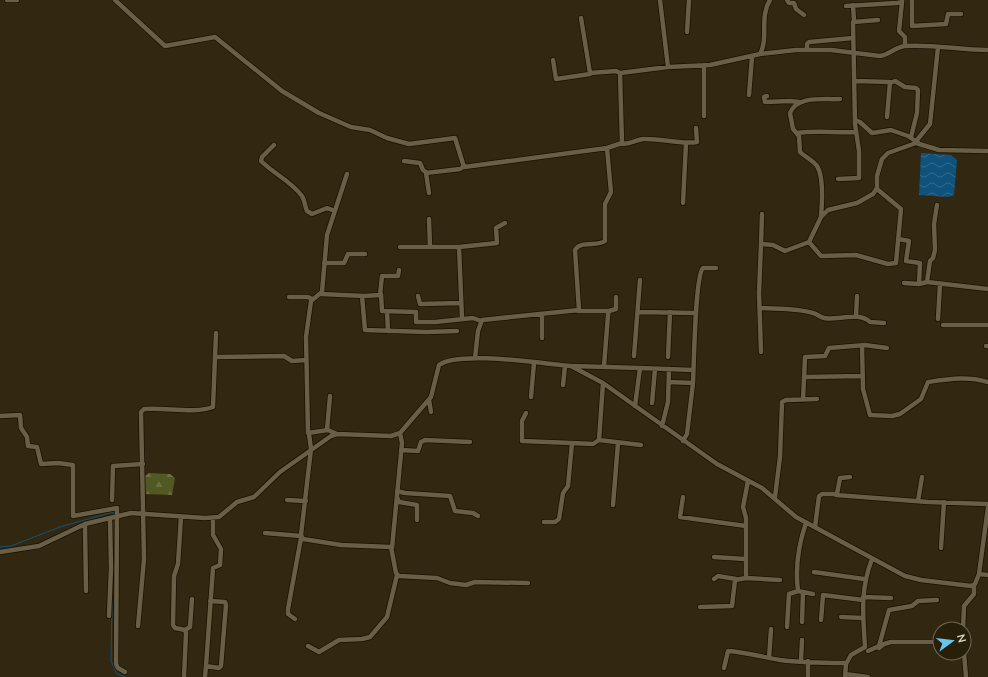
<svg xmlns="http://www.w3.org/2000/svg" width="988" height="677" font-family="'Nunito Sans',sans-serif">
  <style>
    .forest { fill: url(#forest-firs) }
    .water { fill: url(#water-waves) }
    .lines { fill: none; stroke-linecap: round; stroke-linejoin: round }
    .stream { stroke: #0f527b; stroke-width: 1 }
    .minor-casing { stroke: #1a1100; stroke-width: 6 }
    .minor { stroke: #695e46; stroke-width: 4.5 }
  </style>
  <defs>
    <pattern id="forest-firs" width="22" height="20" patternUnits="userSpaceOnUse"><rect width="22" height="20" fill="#515823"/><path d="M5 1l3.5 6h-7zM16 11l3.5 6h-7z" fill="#696f41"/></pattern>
    <pattern id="water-waves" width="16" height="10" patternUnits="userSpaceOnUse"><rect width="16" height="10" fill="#0f527b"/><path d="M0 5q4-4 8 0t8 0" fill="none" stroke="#316a8c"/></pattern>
  </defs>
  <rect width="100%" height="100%" fill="#322812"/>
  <path class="forest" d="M149 473 170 474 175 478 172 495 145 494 142 491 144 477Z"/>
  <path class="water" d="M921 153 951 155 957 160 954 195 949 197 919 195Z"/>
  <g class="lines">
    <path class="stream" d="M113 541V520
      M0 547 11 546 60 527 113 512V515
      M112 604 111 661 117 674 126 677"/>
    <g class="minor-casing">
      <path id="minor" d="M7 0H17
        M115 0 165 46 215 37 282 91 319 113 351 127 370 130 387 138 409 144 455 138 464 167 607 148
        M660 0 668 67
        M787 0 789 3H794L796 9 804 15
        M912 0V26L946 24 948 14H961
        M902 2 899 31 905 37V46
        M853 5 854 21
        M846 6 897 3 902 2V0
        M581 18 590 73 616 71 620 73
        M687 32 689 0
        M807 50V44L809 42 853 38
        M760 54 796 50H831L880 56C889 55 895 47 905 46 933 44 960 50 988 50
        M553 60 556 79 590 74
        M855 81 890 82 887 117
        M890 83 895 81 905 87 916 88 918 90 917 113 911 137
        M749 95 752 57
        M767 96 764 97 765 102 790 101 799 102
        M704 116V65
        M855 120 860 122 872 133 891 130 908 136 917 142
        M797 133C817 130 836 133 855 132
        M918 143 917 140 930 124 938 47
        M622 144C631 144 636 140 643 139 661 138 680 145 697 142L696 128
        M274 145 262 157 261 161C274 174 291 181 302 196 305 201 305 207 307 211L312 214 327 208 335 211
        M404 161 420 163 423 170 427 173
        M838 179 859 178V151L855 124 853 22 878 20
        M429 193 426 173 460 169 463 167
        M683 203 686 143
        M937 205 934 224 935 250 933 258 930 261 927 282 988 289
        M821 217C822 205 824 177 817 166 813 160 805 157 800 152L799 136 793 129 790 113C797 95 824 100 840 99
        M429 219 430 247
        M898 239 909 241 906 261 920 263 919 284
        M809 242 821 256 856 255 888 264 896 263 901 209 877 189
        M761 244 762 214
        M400 247H459
        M324 263H344L348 254H365
        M904 283 919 284 927 282
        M321 294 364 296 380 295 382 276H398L399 270
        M381 294 382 311 416 312V322H435L473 318 481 321
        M362 296 365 330 426 332 457 331
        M418 296 420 304 461 303
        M289 297H308L312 299
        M760 308C777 309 797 308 813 313 817 314 820 317 824 318 836 321 859 311 870 322L884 323
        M387 311 388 331
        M578 311H609
        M638 312 695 313
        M542 314V338
        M856 317 857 296
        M462 318 459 247 497 243 496 228 505 223
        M938 319 940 284
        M943 325H988
        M862 345 863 389 870 415 892 416 900 414 921 399 928 382C949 379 967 376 988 382
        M986 346H988
        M761 352 759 293 761 244 773 245 785 251 809 242 821 217 828 210 857 203 873 194 877 188V176L882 159 888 153 916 143 939 150 988 151
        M634 356 640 280
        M216 357 284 356 292 361 306 360
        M668 357 670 312
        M475 358 478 331 482 320 579 310 575 250C581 240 597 247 605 241V204L611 192 607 148 622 143 620 73 668 67 710 65 760 54C769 38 759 17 770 0
        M573 366 640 368
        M604 366 608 315 609 311 616 309V297
        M804 377 862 376
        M669 382 693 383
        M603 383 599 440 641 445
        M563 385 565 366
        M531 397 534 363
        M429 400 431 412
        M803 400 805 357 825 356 829 348 865 345 887 348
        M652 403 655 369
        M635 406 640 368 693 370
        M526 413 522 421V441L572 443
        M0 416 20 415 21 428 27 437 28 446 37 447 41 464 58 463 73 465V516L117 508 116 664 118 668 125 672
        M662 426 668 402 669 369
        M327 430 330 396
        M309 434 311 449 301 535 303 539 341 545 391 547 396 573 399 576 437 578 450 583 466 585 475 582 528 583
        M337 434 328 430 308 433 306 337 311 301 322 292 327 235 347 174
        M683 441 687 434C689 417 691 400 693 383 694 365 695 276 703 268H716
        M401 450 418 451 421 442 425 440 470 442
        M397 491 405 493 450 496 455 511 473 513 478 516
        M836 495 928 502 988 504
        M397 497 399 502 417 505V520
        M683 497 680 517 746 526
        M775 497 780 457 782 402 786 400 817 399
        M112 500 113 466 143 464
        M287 500 306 501
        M918 501 922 477
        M613 505 618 443
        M181 517 178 564 174 576 173 625 175 628 185 630 186 633 184 677
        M544 522H555L559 519 563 493 568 486 572 443 593 444 599 440
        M806 523C798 546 795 567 798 591L813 594
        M85 524 86 591
        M815 527 819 496 822 494H837L840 478 850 477
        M265 533 301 536
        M392 548 402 443 400 433
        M941 548 944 502
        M0 552 39 546 85 524 131 513 205 518 219 517 237 502 254 497 280 472 331 436 337 434 391 436 400 433 431 397 439 365C459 350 544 364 571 366L603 383 717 464 762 488 796 517 905 576 921 580 971 586 975 584 979 574 988 575
        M714 557 745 559
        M814 572 864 579
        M979 574 988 507
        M746 578 780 580
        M714 579 718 576 736 579
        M863 597 891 598
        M700 607 732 606 735 580 746 578V518L743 507 748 481
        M109 616 111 568 110 519
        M841 617 863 618
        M295 619 288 614V609L301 538
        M821 620 823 595 863 600
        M802 622 803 592
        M138 626 144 559 141 412 144 409C165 407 195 414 213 407L216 333
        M787 627 789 594 798 591
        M963 629 964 606 974 594V585
        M185 630 190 627 192 599
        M308 646 319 652 339 640 362 639 370 637 387 617 397 575
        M879 648 884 644 891 642H940
        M868 651 879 646 889 610 912 606 918 601 937 600
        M964 653 966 677
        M769 658 771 629
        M801 661 802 640
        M206 666 213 568 220 565 221 549 213 535V518
        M724 668 728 651C745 652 762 657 780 660 802 663 825 663 846 663
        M845 674 868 677
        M205 677 206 666 219 668 221 666 226 605 225 602 210 601
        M808 677V661
        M845 677 846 664 851 655 865 647C863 615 860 590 872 559"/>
    </g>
    <use href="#minor" class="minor"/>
  </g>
  <g transform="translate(952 641) rotate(75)"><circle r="19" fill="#281f08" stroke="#706855"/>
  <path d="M0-3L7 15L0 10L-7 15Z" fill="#65c5ee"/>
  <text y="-6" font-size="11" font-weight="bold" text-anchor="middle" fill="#dcd6c8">N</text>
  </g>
</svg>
